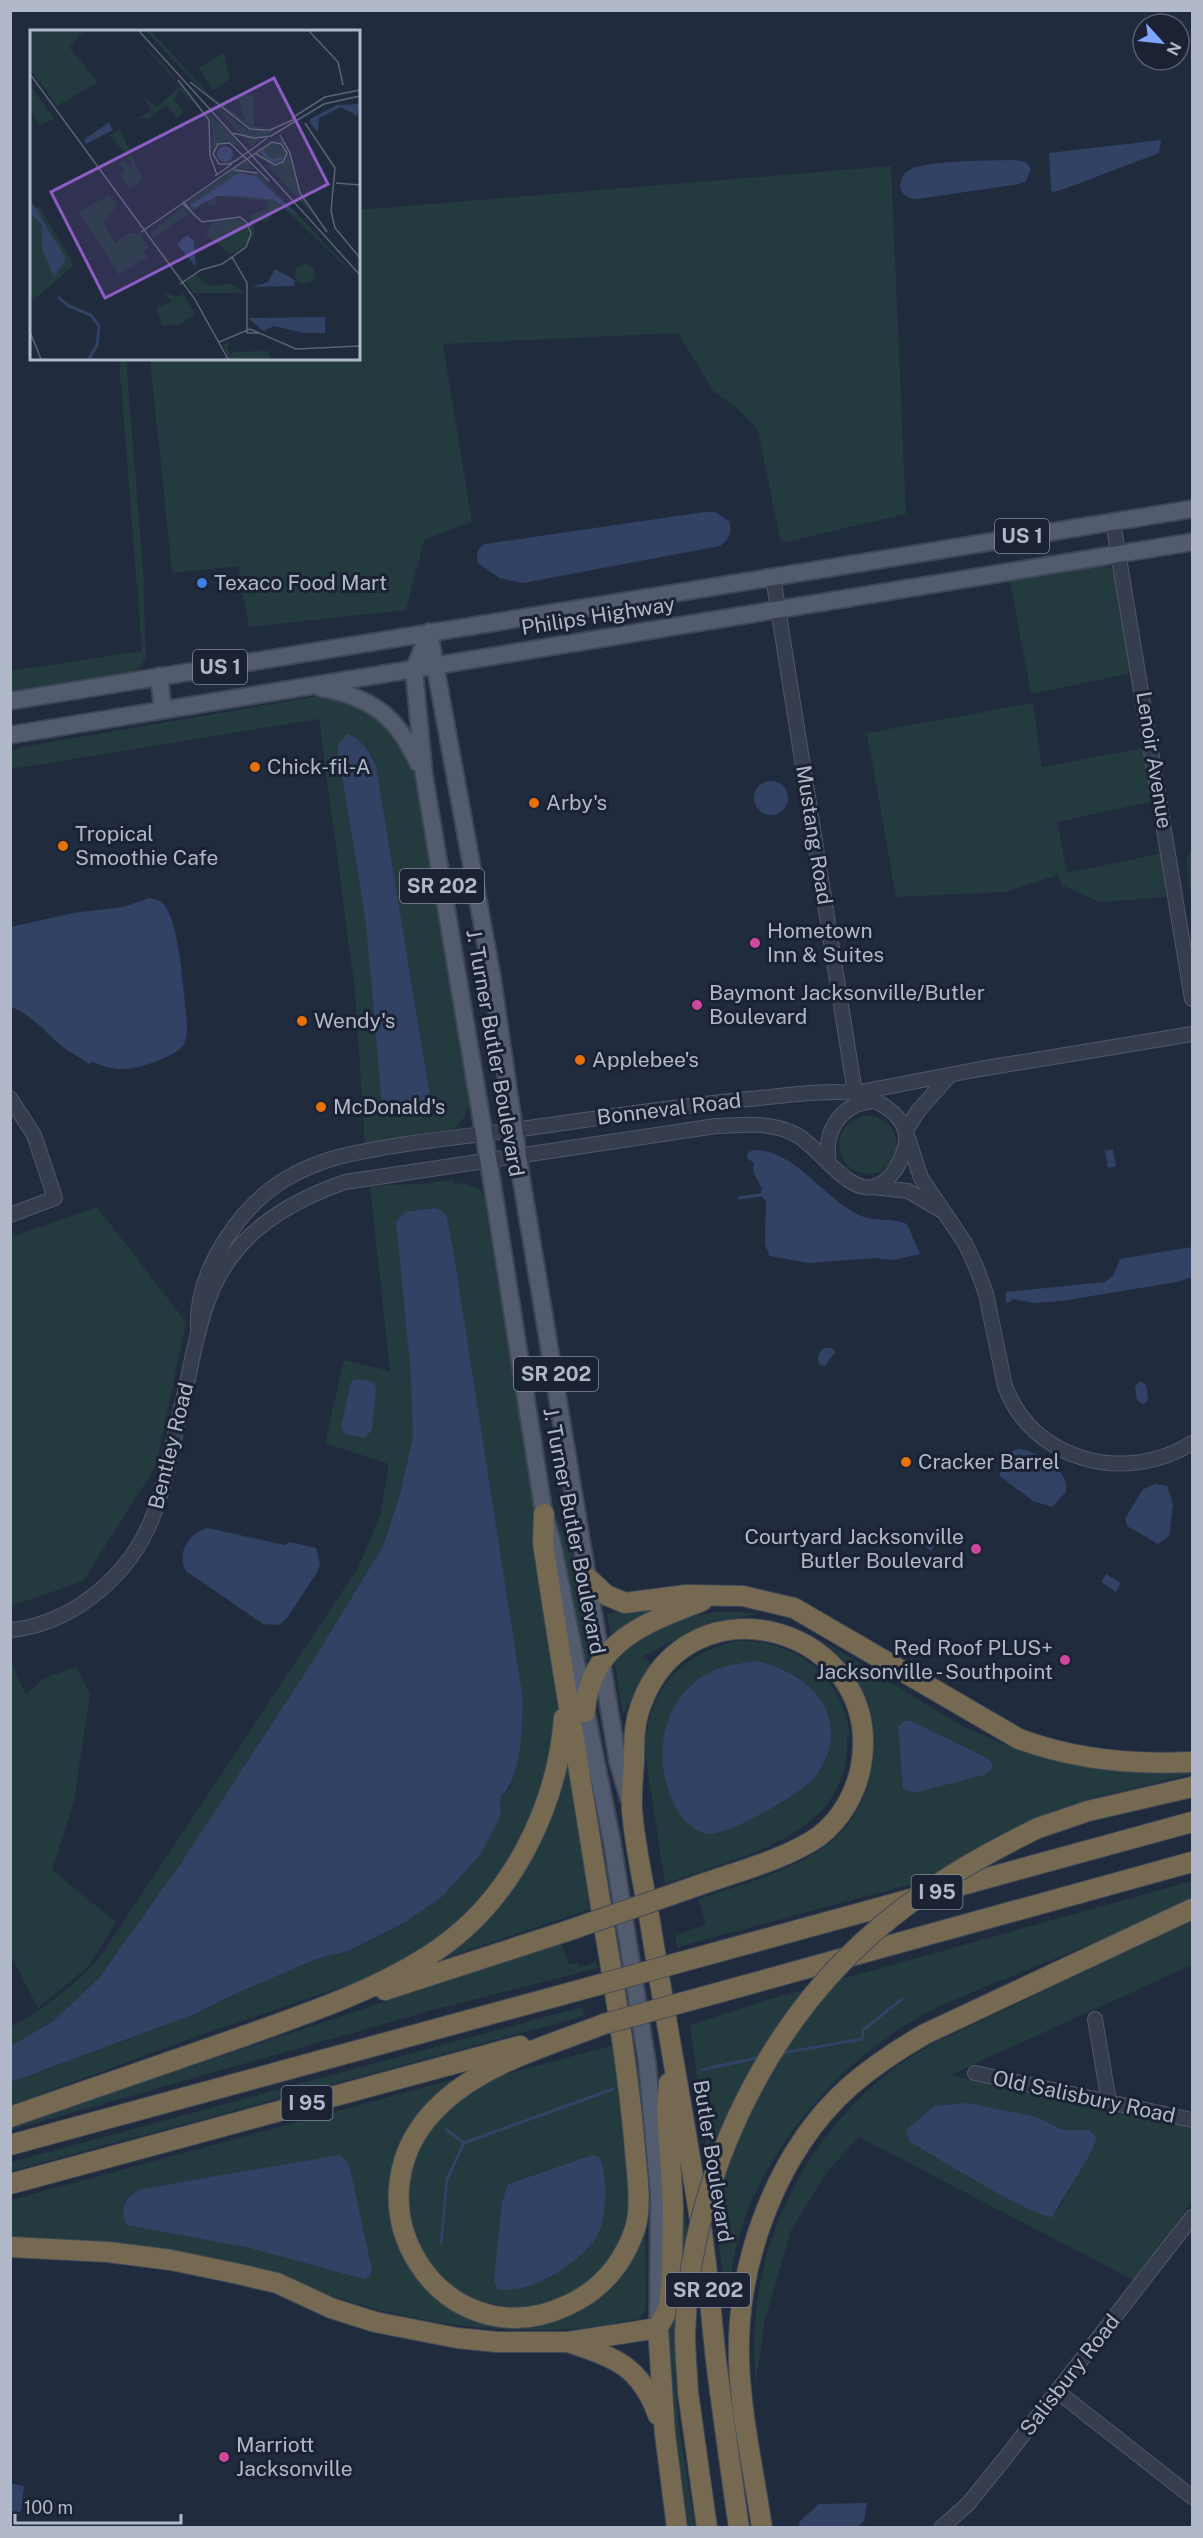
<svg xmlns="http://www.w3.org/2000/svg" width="1203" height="2538" font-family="'Public Sans',sans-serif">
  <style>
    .green { fill: #233a3f; fill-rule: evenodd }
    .water { fill: #314265 }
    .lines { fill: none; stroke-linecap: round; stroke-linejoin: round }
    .stream { stroke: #314265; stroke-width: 3 }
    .minor-casing { stroke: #505869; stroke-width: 16 }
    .major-casing { stroke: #3e4657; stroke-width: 20 }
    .highway-casing { stroke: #404859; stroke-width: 22 }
    .minor { stroke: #353d4e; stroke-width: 14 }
    .major { stroke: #535c6e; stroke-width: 16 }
    .highway { stroke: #756a51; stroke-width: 20 }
    .highway-bridge-casing { stroke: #404859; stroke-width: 22; stroke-linecap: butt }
    .highway-bridge { stroke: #756a51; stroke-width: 20 }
    .shop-dot { fill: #3f7fe0; stroke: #1a2233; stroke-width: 2 }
    .food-dot { fill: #e8710a; stroke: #1a2233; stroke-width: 2 }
    .hotel-dot { fill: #d1479c; stroke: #1a2233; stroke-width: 2 }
    .labels { text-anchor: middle; stroke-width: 6; stroke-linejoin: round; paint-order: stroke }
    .shield { fill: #1a2233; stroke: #848b9d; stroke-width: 1.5 }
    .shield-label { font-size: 20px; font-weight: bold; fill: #b1b8ca }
    .poi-label { font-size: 21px; fill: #b1b8ca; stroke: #1a2233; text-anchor: start }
    .street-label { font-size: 21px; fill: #b1b8ca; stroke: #1a2233 }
    .inset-river { fill: none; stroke: #314265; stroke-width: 3 }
    .inset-road { fill: none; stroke: #5b6376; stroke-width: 1.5 }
    .view { fill: #8e5dc3; fill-opacity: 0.15; stroke: #8e5dc3; stroke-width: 3 }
    .inset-edge { fill: none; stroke: #b1b8ca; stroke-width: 3 }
  </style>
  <rect width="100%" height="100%" fill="#212b3e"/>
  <path class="green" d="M891 166 906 514 781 543 758 430 738 409 714 392 678 333 443 344 472 522 424 540 406 610 249 627 238 566 172 573 150 359 358 358 359 210Z
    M119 359H126L143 570 146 657 140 667 132 672 11 692V671L142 651Z
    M1102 566 1111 568 1118 578 1132 669 1128 674 1031 694 1010 581Z
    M318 696H335L385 719 413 770 469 1104C467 1115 461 1123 452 1129L365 1144 355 991 319 719 11 769V751L22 747ZM354 736 373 756 376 765 430 1096 382 1105Z
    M1033 703 1042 767 1144 748 1154 801 1057 822 1067 873 1163 853 1166 897 1099 902 1062 885 1058 875 1005 892 896 897 867 733Z
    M1192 848V901L1186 860Z
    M839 1145a29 29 0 1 1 58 0a29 29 0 1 1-58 0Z
    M452 1179 455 1184 463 1183 480 1190 484 1198 558 1662 559 1720 533 1822 483 1898 430 1947 369 1978 206 2033 11 2105V2082L195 2014 228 1997 319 1958 348 1951 404 1923 442 1897 480 1855 500 1798 510 1788 521 1726 523 1699 446 1214 410 1365 413 1436 400 1494 383 1546 316 1656 181 1863 99 1978 53 2021 11 2046V2027C45 2008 74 1986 100 1957L359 1566 380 1515 389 1464 325 1443 344 1360 390 1371 370 1187C398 1183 425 1186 452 1179Z
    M97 1207 186 1322 156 1466 83 1581 11 1606V1237Z
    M555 1514 575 1560 590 1656 585 1664Z
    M659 1605 661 1606 611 1638 607 1614Z
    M728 1611 758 1614 709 1623 643 1656 651 1663 623 1715 614 1658C650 1628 681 1615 728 1611Z
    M740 1641C797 1640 844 1678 850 1736L847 1737C852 1837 739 1856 665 1884L645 1753C645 1693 681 1651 740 1641ZM756 1661 771 1664 800 1677 830 1724 829 1746 821 1768 665 1777C658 1707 685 1668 756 1661Z
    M823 1641 962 1726 1022 1752 1049 1759 1192 1769V1774L1093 1798 1052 1811 999 1835 919 1882 677 1947 675 1936 706 1924 698 1899C741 1885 787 1873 824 1847 874 1812 888 1738 861 1686 852 1668 838 1654 823 1641ZM989 1773 914 1793 907 1791Z
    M11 1663 26 1694 46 1677 77 1667 90 1694 74 1802 52 1870 116 1922 88 1967 38 2008 11 1956Z
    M568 1724 596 1907 416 1968 499 1897Z
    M1192 1881V1900C1137 1925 1081 1948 1025 1971 986 1987 945 2001 909 2023 834 2068 761 2154 738 2240 732 2261 730 2284 727 2307L690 2025 767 2000Z
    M1192 1921V1965L950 2075 1192 2125V2201L1135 2281 859 2137 827 2172 791 2230 765 2320 756 2382C741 2248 813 2111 930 2045ZM1037 2117 1063 2130H1090L1097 2138 1058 2210Z
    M561 1943 569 1965 578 1962 580 1967 597 1962 598 1968 433 2010 11 2130V2126Z
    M582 2007 584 2016 11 2171V2162Z
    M618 2044 633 2203 628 2233 595 2284 536 2311 468 2300 425 2263 402 2197 417 2142 467 2091 499 2076ZM592 2155 582 2254C560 2272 534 2289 505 2290L508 2184Z
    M473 2074 396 2172 425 2280 528 2325 554 2320 573 2312 598 2295 645 2190 646 2305 645 2311 639 2319 589 2328 556 2330H507L445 2324 374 2309 273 2278 11 2243V2200ZM133 2193 364 2279 122 2209 125 2201Z
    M680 2178 688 2235 678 2298 675 2370 679 2426 695 2527H688L686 2512 671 2407 666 2327Z"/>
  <path class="water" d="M1161 140 1159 153 1067 188 1053 192 1051 190 1049 153Z
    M1014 160 1026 162 1031 169 1026 181 1019 184 917 199C892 198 898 171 916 167 947 160 981 161 1014 160Z
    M704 512H715L729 521C732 533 730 538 720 546L523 583 499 578 478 563C476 555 477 548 485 544Z
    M348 734C361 738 371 754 376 765L430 1096C425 1116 407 1117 389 1115L382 1105 366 923 338 751V744Z
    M754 798a17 17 0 1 1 34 0a17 17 0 1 1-34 0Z
    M149 898C156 899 161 900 165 906 180 926 184 997 187 1024 187 1032 187 1041 182 1047 173 1057 138 1069 125 1069 113 1070 103 1066 93 1062L88 1064C80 1056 72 1055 64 1048 46 1034 33 1015 11 1007V927L73 913 123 907Z
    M1113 1149 1116 1166 1108 1168 1105 1151Z
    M755 1150C797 1151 824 1200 861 1216 875 1222 892 1217 907 1224L920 1254 893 1260 875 1258 808 1263 770 1256 765 1245 766 1201 760 1195 762 1189 753 1171 754 1163 747 1158 748 1152Z
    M436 1208 446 1214 453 1249 523 1699C521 1731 523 1775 500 1798L501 1815 480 1855 442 1897 404 1923 348 1951 319 1958 228 1997 195 2014 11 2082V2046L53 2021 99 1978 181 1863 316 1656 383 1546 400 1494 413 1436 410 1365 396 1222 405 1212Z
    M1192 1247V1277L1177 1282 1061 1301 1034 1303 1013 1299 1010 1302H1006V1292L1105 1282 1113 1276 1120 1259Z
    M824 1348H832L835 1352 825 1366 820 1365C816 1358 818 1352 824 1348Z
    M355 1379 368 1380 375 1385 376 1390 372 1430 365 1438 345 1434 341 1427 351 1382Z
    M1140 1381 1146 1385 1148 1399 1144 1405 1137 1400 1135 1387Z
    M1018 1449C1033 1450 1057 1464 1064 1478 1066 1482 1066 1488 1066 1492L1052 1507 1033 1501 1000 1476C999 1464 1006 1452 1018 1449Z
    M1155 1484 1167 1486 1173 1504 1169 1536 1158 1544 1127 1526 1125 1519 1142 1490Z
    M208 1528 284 1545 290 1542 316 1548 320 1563 318 1571 287 1618 279 1625 263 1624 186 1571C176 1553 189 1532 208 1528Z
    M934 1528 943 1531 931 1551 923 1545Z
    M1106 1574 1121 1583 1116 1592 1101 1582Z
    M756 1661C813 1672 856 1722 815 1777 802 1793 728 1836 708 1834 699 1833 688 1825 682 1817 649 1771 657 1697 712 1671 725 1665 742 1663 756 1661Z
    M905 1721H911L987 1758 992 1763V1769L984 1775 914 1793 903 1789 898 1726Z
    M968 2103 1037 2117 1063 2130H1090L1097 2138 1089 2156 1052 2217C1033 2217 932 2155 909 2141L906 2130 934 2106Z
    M340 2155 349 2164 372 2270 370 2276 364 2279 250 2248 127 2225C118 2208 125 2197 141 2189Z
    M592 2155 599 2157C609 2175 607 2221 596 2238 578 2264 529 2296 497 2289L494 2279 502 2202 508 2184Z
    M12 2484 24 2486 21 2512 11 2511Z
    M867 2503 864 2521 857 2527H800L799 2522 819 2504Z"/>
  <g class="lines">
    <path class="stream" d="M739 1198 760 1195
      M782 2053 862 2039 863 2030 902 1999
      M701 2070 761 2057
      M446 2129 464 2143
      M441 2243 447 2179 464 2143 613 2089"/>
    <g class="minor-casing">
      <path id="minor" d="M1113 522 1192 999
        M773 577 855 1093 980 1069 1192 1034
        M10 1098 34 1135 55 1198 10 1215
        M907 1129 918 1111 950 1075
        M908 1138 921 1178 965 1243 977 1269 986 1294 1005 1386C1032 1461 1126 1485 1192 1443
        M829 1163C823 1131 840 1105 872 1101
        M873 1187 908 1191 944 1212
        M10 1630C38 1628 68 1615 90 1598 147 1556 160 1505 174 1439 180 1412 187 1386 192 1359 199 1328 207 1293 225 1266 252 1223 299 1198 345 1182L716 1126C743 1125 769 1121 795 1134 818 1145 846 1193 873 1187 891 1182 901 1163 905 1147 913 1119 881 1101 857 1094 835 1088 774 1097 749 1099 670 1107 593 1119 514 1130 455 1138 396 1143 338 1157 320 1162 300 1170 284 1180 238 1208 195 1274 198 1328
        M1095 2019 1109 2102
        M975 2073 1192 2120
        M1058 2392 1192 2497
        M941 2528 968 2504 1006 2457 1192 2217"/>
    </g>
    <g class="major-casing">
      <path id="major" d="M429 632 414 670 424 775 492 1182 544 1514 552 1542 612 1842 647 2062 659 2196 658 2327
        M429 632 492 977 521 1177 618 1762 629 1799
        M159 676 163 710
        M321 688C371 697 397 716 418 763
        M10 701 1192 509
        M10 735 1192 542"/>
    </g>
    <g class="highway-casing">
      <path id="highway" d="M544 1514 543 1543C563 1675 584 1807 606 1938 618 2008 629 2078 635 2150 637 2175 642 2205 635 2229 623 2264 600 2291 566 2306 441 2363 336 2199 443 2102 487 2062 550 2045 604 2024
        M588 1578 606 1595 625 1603 686 1595 743 1596 794 1608 1019 1739C1073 1759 1135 1765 1192 1762
        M585 1712C589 1643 646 1622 702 1601
        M1038 1828 1088 1811 1192 1787
        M688 1889C728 1874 783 1861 818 1837 841 1820 856 1793 861 1766 885 1627 689 1572 641 1705 634 1723 634 1741 634 1761 633 1777 631 1794 632 1810 635 1849 645 1889 651 1928 667 2028 686 2127 701 2227 708 2271 711 2316 716 2360 723 2416 731 2472 739 2528
        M681 1962 1192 1822
        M385 1990 567 1931
        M688 2001 1192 1862
        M10 2117C89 2090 168 2063 247 2035 311 2012 380 1989 437 1950 512 1899 557 1807 564 1718
        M10 2145 598 1985
        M10 2184 520 2046
        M10 2247 108 2252 171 2260 234 2273 277 2283 331 2308 375 2322 457 2338 497 2342H568L658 2328
        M658 2328 669 2307 672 2274 673 2205 667 2110 669 2083
        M658 2328 665 2434 677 2528
        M568 2342C615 2358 640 2365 658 2415
        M688 2392 707 2528
        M762 2528C754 2472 741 2417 739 2361 736 2263 776 2152 850 2086 873 2066 899 2049 925 2034L1192 1909"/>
    </g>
    <use href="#minor" class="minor"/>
    <use href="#major" class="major"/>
    <use href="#highway" class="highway"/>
    <g class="highway-bridge-casing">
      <path id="highway-bridge" d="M567 1931 688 1889
        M598 1985 681 1962
        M604 2024 688 2001
        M688 2392C687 2373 685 2353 685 2333 690 2184 761 2031 874 1932 923 1889 979 1857 1038 1828"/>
    </g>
    <use href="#highway-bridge" class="highway-bridge"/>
  </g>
  <circle class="shop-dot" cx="202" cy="583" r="6"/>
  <g class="food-dot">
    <circle cx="255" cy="767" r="6"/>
    <circle cx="534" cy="803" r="6"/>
    <circle cx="63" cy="846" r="6"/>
    <circle cx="302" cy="1021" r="6"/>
    <circle cx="580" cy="1060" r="6"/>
    <circle cx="321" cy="1107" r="6"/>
    <circle cx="906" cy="1462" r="6"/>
  </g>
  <g class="hotel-dot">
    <circle cx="755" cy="943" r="6"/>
    <circle cx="697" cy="1005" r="6"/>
    <circle cx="976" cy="1549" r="6"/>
    <circle cx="1065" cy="1660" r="6"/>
    <circle cx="224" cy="2457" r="6"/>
  </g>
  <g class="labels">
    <g class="shield">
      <rect x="995" y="519" width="54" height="34" rx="4.5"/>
      <rect x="193" y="650" width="54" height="34" rx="4.5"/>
      <rect x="400" y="869" width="84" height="34" rx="4.5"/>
      <rect x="514" y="1357" width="84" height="34" rx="4.5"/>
      <rect x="911.5" y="1875" width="51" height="34" rx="4.5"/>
      <rect x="281.5" y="2086" width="51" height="34" rx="4.5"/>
      <rect x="666" y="2273" width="84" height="34" rx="4.5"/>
    </g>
    <g class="shield-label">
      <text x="1022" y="543">US 1</text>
      <text x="220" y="674">US 1</text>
      <text x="442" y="893">SR 202</text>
      <text x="556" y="1381">SR 202</text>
      <text x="937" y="1899">I 95</text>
      <text x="307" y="2110">I 95</text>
      <text x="708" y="2297">SR 202</text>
    </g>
    <g class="poi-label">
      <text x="214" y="590">Texaco Food Mart</text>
      <text x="267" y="774">Chick-fil-A</text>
      <text x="546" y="810">Arby's</text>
      <text x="75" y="841">Tropical<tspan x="75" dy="24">Smoothie Cafe</tspan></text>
      <text x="767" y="938">Hometown<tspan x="767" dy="24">Inn &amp; Suites</tspan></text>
      <text x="709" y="1000">Baymont Jacksonville/Butler<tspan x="709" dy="24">Boulevard</tspan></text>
      <text x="314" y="1028">Wendy's</text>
      <text x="592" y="1067">Applebee's</text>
      <text x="333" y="1114">McDonald's</text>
      <text x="918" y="1469">Cracker Barrel</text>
      <text x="964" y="1544" text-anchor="end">Courtyard Jacksonville<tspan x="964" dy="24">Butler Boulevard</tspan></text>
      <text x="1053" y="1655" text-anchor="end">Red Roof PLUS+<tspan x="1053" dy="24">Jacksonville - Southpoint</tspan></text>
      <text x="236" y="2452">Marriott<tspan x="236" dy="24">Jacksonville</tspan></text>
    </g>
    <g class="street-label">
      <text transform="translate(598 616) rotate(-9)" y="7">Philips Highway</text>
      <text transform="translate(1154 760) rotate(81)" y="7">Lenoir Avenue</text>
      <text transform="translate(814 835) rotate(81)" y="7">Mustang Road</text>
      <text transform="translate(495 1053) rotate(80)" y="7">J. Turner Butler Boulevard</text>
      <text transform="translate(669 1109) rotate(-7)" y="7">Bonneval Road</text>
      <text transform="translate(171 1446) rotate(-76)" y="7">Bentley Road</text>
      <text transform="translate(574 1531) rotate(79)" y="7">J. Turner Butler Boulevard</text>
      <text transform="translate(1084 2097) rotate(12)" y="7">Old Salisbury Road</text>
      <text transform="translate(713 2161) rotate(81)" y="7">Butler Boulevard</text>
      <text transform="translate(1070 2375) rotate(-52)" y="7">Salisbury Road</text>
    </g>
  </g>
  <g transform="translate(30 30)">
    <rect width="330" height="330" fill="#212b3e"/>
    <path d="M1 1H54L39 17 68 52 27 76 0 39ZM100 1 139 40 165 75 149 59 144 70 154 81 147 89 136 75 120 88 107 89 121 80 114 68 127 77 150 56ZM116 1H121L180 65 214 90 208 64 224 66V96L243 98H221L174 63ZM194 23 200 49 183 60 169 38ZM0 55 24 89 10 95 0 79ZM178 69 216 100H245L222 116ZM177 83 199 102 212 119 197 111 182 122 183 99ZM90 100 100 120 97 125 79 105ZM250 108 256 116 259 124 268 160 283 185 236 133 245 136 253 132 256 128 257 122 254 115 247 111 242 112 255 120V129L248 134 238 133 227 122 236 114ZM101 125 113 149 100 159 90 145 95 141 89 134 93 130 100 138 103 135 98 127ZM216 130 224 140 208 138 231 145 330 251 250 174 237 192 224 191V213L218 193 222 190 218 186 237 179 238 171 191 166 186 168 187 174 179 176 177 172 162 182 158 172ZM216 142 231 150 268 184 244 170 193 165 164 178ZM79 165 87 175 74 193 85 213 99 203 110 205 119 218 114 221 117 227 89 245 49 182ZM9 176 44 235 0 273V182ZM153 177 159 184 124 207 140 233 120 203ZM197 188 210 190 218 197 219 209 214 217 201 224 176 205 183 192ZM265 244a10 10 0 1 1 20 0a10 10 0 1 1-20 0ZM165 244 179 256 200 254 216 263H163L156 251ZM152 262 166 284 150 294 132 296 126 278 142 272 134 263 149 267ZM200 311 197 318 200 325 204 322 239 321V329H199L193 315Z" fill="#233a3f" fill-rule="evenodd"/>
    <path d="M330 74 327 86 311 77 289 88 288 102 280 93V89L307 75ZM79 92 83 100 56 114 54 110ZM187 124a8 8 0 1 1 16 0a8 8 0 1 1-16 0ZM209 143 226 146 269 186 244 170 206 166H188L164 178 161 175ZM0 169 36 229 24 247 12 219V195L0 183ZM157 205 164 211 166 237 147 214ZM245 239 265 250 264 256 222 257 238 252ZM295 287V303H273L244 296 233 301 218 288Z" fill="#314265"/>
    <path class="inset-river" d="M231 121 242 131 252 128M28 267 39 276 61 285 69 296 67 315 59 329"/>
    <path class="inset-road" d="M109 1 330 245M279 1 308 32 313 55M0 44 164 268 198 329M148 50 179 90 180 126 187 145M160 52 220 99 240 100 265 89M262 88 295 67 330 60M275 93 305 138 301 181 305 198 330 228M203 103 224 108 241 106 294 74 330 66M250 105 260 123 270 163 297 202M237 108 225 117 205 131 199 134H189L183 124 188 114 199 113 202 115 210 123 219 131 239 151M204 140 228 143M185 146 202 134M183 152 242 112 251 114 257 123 253 132 245 135 226 124M306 153 330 155M153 171 165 186M111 202 185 151M202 227 217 253V303H229M150 254 171 240 192 234 216 217 221 204 217 193 210 187 172 192 152 173M0 302 11 329M189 312 220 299 266 319 330 316"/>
    <path class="view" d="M244 48 298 154 75 268 21 162Z"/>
    <rect width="330" height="330" class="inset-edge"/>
  </g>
  <rect width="1203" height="2538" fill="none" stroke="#b1b8ca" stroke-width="24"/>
  <g transform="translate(1161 42) rotate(117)"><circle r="28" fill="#1a2233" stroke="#565e6f" stroke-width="1.5"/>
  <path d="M0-4.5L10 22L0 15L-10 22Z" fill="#80a7ff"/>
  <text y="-9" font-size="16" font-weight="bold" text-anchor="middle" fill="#b1b8ca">N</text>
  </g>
  <path d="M15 2514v9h166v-9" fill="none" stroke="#b1b8ca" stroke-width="3"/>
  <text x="24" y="2514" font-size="18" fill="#b1b8ca" stroke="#1a2233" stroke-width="4.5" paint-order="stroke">100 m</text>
</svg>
